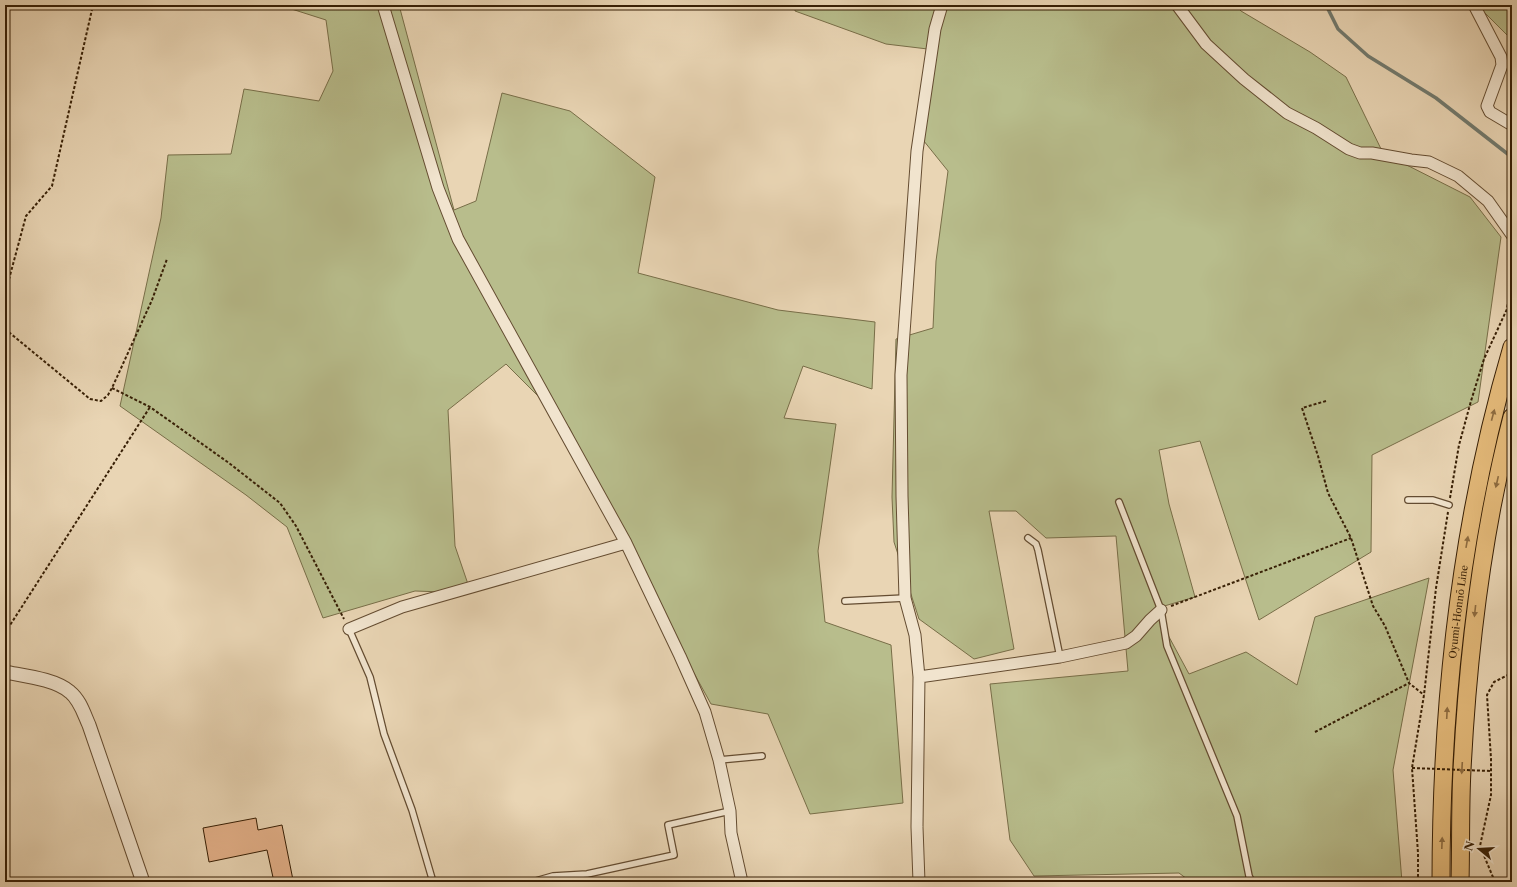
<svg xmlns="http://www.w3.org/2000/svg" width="1517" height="887" font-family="'Libre Caslon Text',serif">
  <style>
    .green { fill: #b8bd8c; stroke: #786e48 }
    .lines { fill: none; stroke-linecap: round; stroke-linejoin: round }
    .stream { stroke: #727a6e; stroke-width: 3.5 }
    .building { fill: #e3b18a; stroke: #371f05 }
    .service-casing { stroke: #644c31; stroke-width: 8 }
    .minor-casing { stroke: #644c31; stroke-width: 13 }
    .tertiary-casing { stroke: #644c31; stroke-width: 15 }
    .primary-casing { stroke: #371f05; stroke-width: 19 }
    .path { stroke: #371f05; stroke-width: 2; stroke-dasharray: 3 2; stroke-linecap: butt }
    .service { stroke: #f1e4ce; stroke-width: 5.5 }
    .minor { stroke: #f1e4ce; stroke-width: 11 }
    .tertiary { stroke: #f1e4ce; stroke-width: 13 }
    .primary { stroke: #e4ba7a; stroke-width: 17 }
    .path-bridge { stroke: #371f05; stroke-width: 2; stroke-dasharray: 3 2; stroke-linecap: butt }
    .oneway { fill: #8e6c40 }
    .labels { text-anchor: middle; stroke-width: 3.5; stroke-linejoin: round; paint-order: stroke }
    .street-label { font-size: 10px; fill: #371f05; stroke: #f1e4ce }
  </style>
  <rect width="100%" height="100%" fill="#e9d5b4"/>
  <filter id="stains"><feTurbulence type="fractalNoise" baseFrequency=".005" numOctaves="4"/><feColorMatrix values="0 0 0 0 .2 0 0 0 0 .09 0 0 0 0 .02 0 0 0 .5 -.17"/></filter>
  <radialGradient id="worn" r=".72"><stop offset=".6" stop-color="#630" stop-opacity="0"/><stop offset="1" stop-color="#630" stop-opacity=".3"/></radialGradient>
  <path class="green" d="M279 5H399L454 210 476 201 502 93 570 111 655 177 638 273 778 310 875 322 872 389 803 366 784 418 836 424 818 551 825 622 891 645 903 803 810 814 768 714 711 704 642 579 569 427 506 364 448 410 455 546 471 593 415 591 323 618 287 527 246 495 120 406 161 218 168 155 231 154 244 89 319 101 333 71 326 20Z
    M795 5H1235L1241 11 1310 52 1346 77 1383 153 1470 197 1501 237 1478 402 1372 455 1371 552 1259 620 1200 441 1159 450 1169 504 1195 597 1154 609 1189 674 1246 652 1297 685 1315 617 1429 578 1393 770 1402 882H1191L1179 873 1034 876 1010 840 990 684 1128 671 1116 536 1046 538 1016 511H989L1014 649 974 659 919 619 894 542 892 497 896 339 933 328 936 261 948 171 915 130 936 50 886 44 795 11Z
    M1477 5H1512V40Z"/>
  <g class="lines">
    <path class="stream" d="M1326 5 1338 29 1368 56 1436 98 1509 155"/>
  </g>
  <path class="building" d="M256 818 258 830 282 825 293 880 274 882 267 850 209 862 203 828Z"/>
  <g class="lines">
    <g class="service-casing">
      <path id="service" d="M1408 500H1433L1449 505
        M1119 502 1161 610 1167 646 1237 816 1249 876 1252 882
        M1028 538 1036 544 1038 550 1060 657
        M845 601 905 598
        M349 629 370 677 384 734 412 810 433 882
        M719 760 762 756
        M532 882 553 876 587 874 674 855 668 825 730 811"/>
    </g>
    <g class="minor-casing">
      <path id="minor" d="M383 5 438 188 458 239 626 543 680 656 705 712 719 760 730 811 731 833 742 882
        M1177 5 1206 44 1244 79 1287 113 1316 128 1349 149 1360 153H1372L1411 160 1429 162 1458 176 1488 201 1512 235
        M1474 5 1501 57 1502 65 1487 106 1490 112 1512 125
        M349 629 402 607 626 543
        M919 677 1060 657 1126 643 1136 636 1150 620 1161 610
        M919 882 917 827 919 677 915 635 905 598 902 496 901 375 917 151 935 29 942 5"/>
    </g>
    <g class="tertiary-casing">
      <path id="tertiary" d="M5 672C25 676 55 679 70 692 80 700 84 714 89 725L143 882"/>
    </g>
    <g class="primary-casing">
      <g id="primary">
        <path id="s1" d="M1441 882C1441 701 1461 520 1512 347"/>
        <path d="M1460 882C1461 845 1460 807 1462 770 1468 651 1482 533 1512 417"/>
      </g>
    </g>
    <path class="path" d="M5 294 26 216 52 186 93 5
      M5 329 90 399 101 401 108 395 112 388 152 300 167 259
      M112 388 150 407 229 463 280 503 296 526 344 619
      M1326 401 1302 408 1318 456 1328 493 1351 538 1373 606 1385 626 1409 683 1424 695
      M1450 498 1459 445 1471 401 1484 359 1507 309 1512 275
      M1171 606 1351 538
      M5 633 150 407
      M1315 732 1409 683
      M1418 882V853L1412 768 1424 695 1436 588 1448 512
      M1495 882 1480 846 1491 795V759L1487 695 1494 682 1512 673"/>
    <use href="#service" class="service"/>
    <use href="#minor" class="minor"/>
    <use href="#tertiary" class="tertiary"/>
    <use href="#primary" class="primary"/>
    <path class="path-bridge" d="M1412 768 1491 771"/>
  </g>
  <defs><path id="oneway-solid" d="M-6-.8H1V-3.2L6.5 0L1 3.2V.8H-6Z"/></defs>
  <g class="oneway">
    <use href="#oneway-solid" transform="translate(1493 415) rotate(-75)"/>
    <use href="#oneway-solid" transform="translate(1497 482) rotate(103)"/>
    <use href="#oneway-solid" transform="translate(1467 542) rotate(-80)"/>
    <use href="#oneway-solid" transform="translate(1475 611) rotate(96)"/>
    <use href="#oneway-solid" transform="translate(1447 713) rotate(-87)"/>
    <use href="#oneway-solid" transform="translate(1462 768) rotate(93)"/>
    <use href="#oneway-solid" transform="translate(1442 843) rotate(-88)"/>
  </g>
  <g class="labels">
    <g class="street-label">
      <text dy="4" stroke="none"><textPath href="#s1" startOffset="271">Oyumi-Honnō Line</textPath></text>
    </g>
  </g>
  <rect width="1517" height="887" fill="none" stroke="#e9d5b4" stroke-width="20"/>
  <rect x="6" y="6" width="1505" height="875" fill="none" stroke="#371f05" stroke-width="2"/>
  <rect x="10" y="10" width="1497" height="867" fill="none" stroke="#371f05"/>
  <g transform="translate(1479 849) rotate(288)" stroke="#f1e4ce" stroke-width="3" paint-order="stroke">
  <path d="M0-3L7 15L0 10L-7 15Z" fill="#371f05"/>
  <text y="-6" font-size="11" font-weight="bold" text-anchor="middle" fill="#371f05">N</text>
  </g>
  <rect width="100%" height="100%" filter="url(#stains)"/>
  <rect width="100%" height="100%" fill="url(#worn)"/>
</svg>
